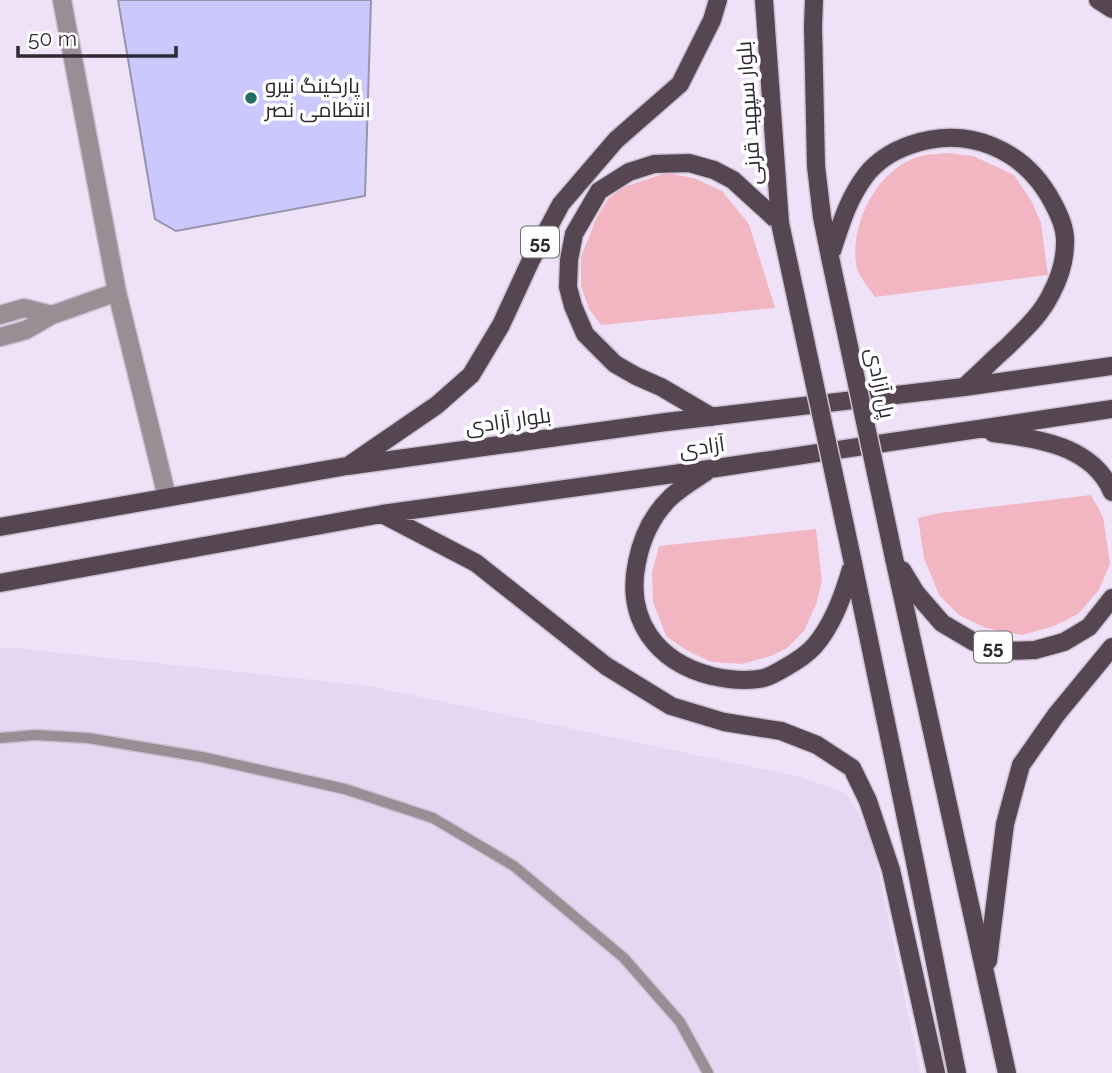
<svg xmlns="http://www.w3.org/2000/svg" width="1112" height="1073" font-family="Raleway,Cairo,sans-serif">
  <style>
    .built { fill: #e7d6f2 }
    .green { fill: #f1b6c2 }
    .building { fill: #cac8fc; stroke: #9695ac; stroke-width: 2 }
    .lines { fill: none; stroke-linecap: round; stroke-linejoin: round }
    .service-casing { stroke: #ccc1d4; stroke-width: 13 }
    .minor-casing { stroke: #ccc1d4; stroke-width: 21 }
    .primary-casing { stroke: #ccc1d4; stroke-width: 21 }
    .service { stroke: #988e94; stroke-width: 10 }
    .minor { stroke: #988e94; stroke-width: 18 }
    .primary { stroke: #564651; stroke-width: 18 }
    .primary-bridge-casing { stroke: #ccc1d4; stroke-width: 21; stroke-linecap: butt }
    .primary-bridge { stroke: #564651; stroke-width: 18 }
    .poi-dot { fill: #266d63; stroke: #fff; stroke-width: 2.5 }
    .labels { text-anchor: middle; stroke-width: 7; stroke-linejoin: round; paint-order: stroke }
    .shield { fill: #fff; stroke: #6d6a70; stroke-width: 2 }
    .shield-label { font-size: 19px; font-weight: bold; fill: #2f2a32 }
    .poi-label { font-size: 21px; fill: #2f2a32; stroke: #fff; text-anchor: start }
    .street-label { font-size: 21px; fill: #2f2a32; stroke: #fff }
  </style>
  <rect width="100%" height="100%" fill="#efe2f8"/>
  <path class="built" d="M7 647 369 686 801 777 846 793 871 833 920 1073H0V649Z"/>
  <path class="green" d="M948 153 973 156 1014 175 1032 202 1041 223 1048 275 875 297C869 288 857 275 856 264 850 223 878 167 921 156 930 154 939 154 948 153Z
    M666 173 694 178 722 191 749 224 775 308 601 325 589 309 581 286V257L596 219 608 199 624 187Z
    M1091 495 1103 517 1110 564 1099 590 1078 614 1054 626 1022 635 986 628 959 615 939 595 924 558 918 518 940 513Z
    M816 529 822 582 816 604 804 631 787 648 771 656 742 664 711 662 686 650 666 636 653 602 652 573 659 546Z"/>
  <path class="building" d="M118 0H371L365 196 176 231 155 219Z"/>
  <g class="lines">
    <g class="service-casing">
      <path id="service" d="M0 738 35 735 88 738 202 757 345 789 433 818 514 866 624 958 680 1022 708 1073"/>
    </g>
    <g class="minor-casing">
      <path id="minor" d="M62 0 117 292 167 497
        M0 315 24 308 52 315
        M0 337 26 330 52 315 117 292"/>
    </g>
    <g class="primary-casing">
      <path id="primary" d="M764 0 780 223
        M814 0 813 26 816 166 822 217 830 257
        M1098 0 1112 9
        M830 257C840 227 847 200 866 175 877 161 893 151 910 145 968 125 1025 149 1053 203 1059 214 1066 230 1065 243 1065 261 1059 279 1051 294 1041 315 1023 331 1007 347 992 360 979 374 964 387
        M712 417 661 387 636 376 615 364 585 334 573 306 568 287 569 260 574 234 599 191 629 172 654 164 689 163 714 170 733 180 780 223
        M993 433C1037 438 1093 446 1112 492
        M351 464 437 405 471 375 501 325 531 260 561 204 616 140 680 84 712 20 718 0
        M706 472C694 480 681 488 671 497 652 515 642 537 637 562 625 619 656 662 712 676 730 680 746 682 764 678 774 675 784 668 793 663 803 657 813 649 820 639 836 617 844 592 852 566
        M382 514 476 563 606 666 671 706 724 722 781 731 817 745 852 768 868 801 891 870 936 1073
        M0 527 347 466 666 422 964 387 1112 366
        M894 558 1007 1073
        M853 563 914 857 957 1073
        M902 570 916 593 942 623 974 642 1007 651 1035 650 1064 642 1089 627 1112 598
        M0 583 382 514 710 469 1112 409
        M988 961 1005 824 1021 765 1056 715 1112 647"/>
    </g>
    <use href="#service" class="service"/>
    <use href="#minor" class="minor"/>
    <use href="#primary" class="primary"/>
    <g class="primary-bridge-casing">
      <path id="primary-bridge" d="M780 223 853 563
        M830 257 894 558"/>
    </g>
    <use href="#primary-bridge" class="primary-bridge"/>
  </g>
  <circle class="poi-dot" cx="251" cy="98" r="7"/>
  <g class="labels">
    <g class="shield">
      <rect x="521" y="226.5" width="38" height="31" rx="5"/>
      <rect x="974" y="631.5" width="38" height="31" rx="5"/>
    </g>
    <g class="shield-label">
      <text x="540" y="249">55</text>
      <text x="993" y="654">55</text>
    </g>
    <g class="poi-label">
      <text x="265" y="93">پارکینگ نیرو<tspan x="265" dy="24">انتظامی نصر</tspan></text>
    </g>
    <g class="street-label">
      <text transform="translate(749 113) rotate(-94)" y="7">بلوار سپهبد قرنی</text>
      <text transform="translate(880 383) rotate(78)" y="7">پل آزادی</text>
      <text transform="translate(508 421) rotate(-8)" y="7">بلوار آزادی</text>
      <text transform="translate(702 447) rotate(-8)" y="7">آزادی</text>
    </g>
  </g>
  <path d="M18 46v10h158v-10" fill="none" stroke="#2f2a32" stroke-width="3.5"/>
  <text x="28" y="46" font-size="21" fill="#2f2a32" stroke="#ffffff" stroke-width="5" paint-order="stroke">50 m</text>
</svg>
